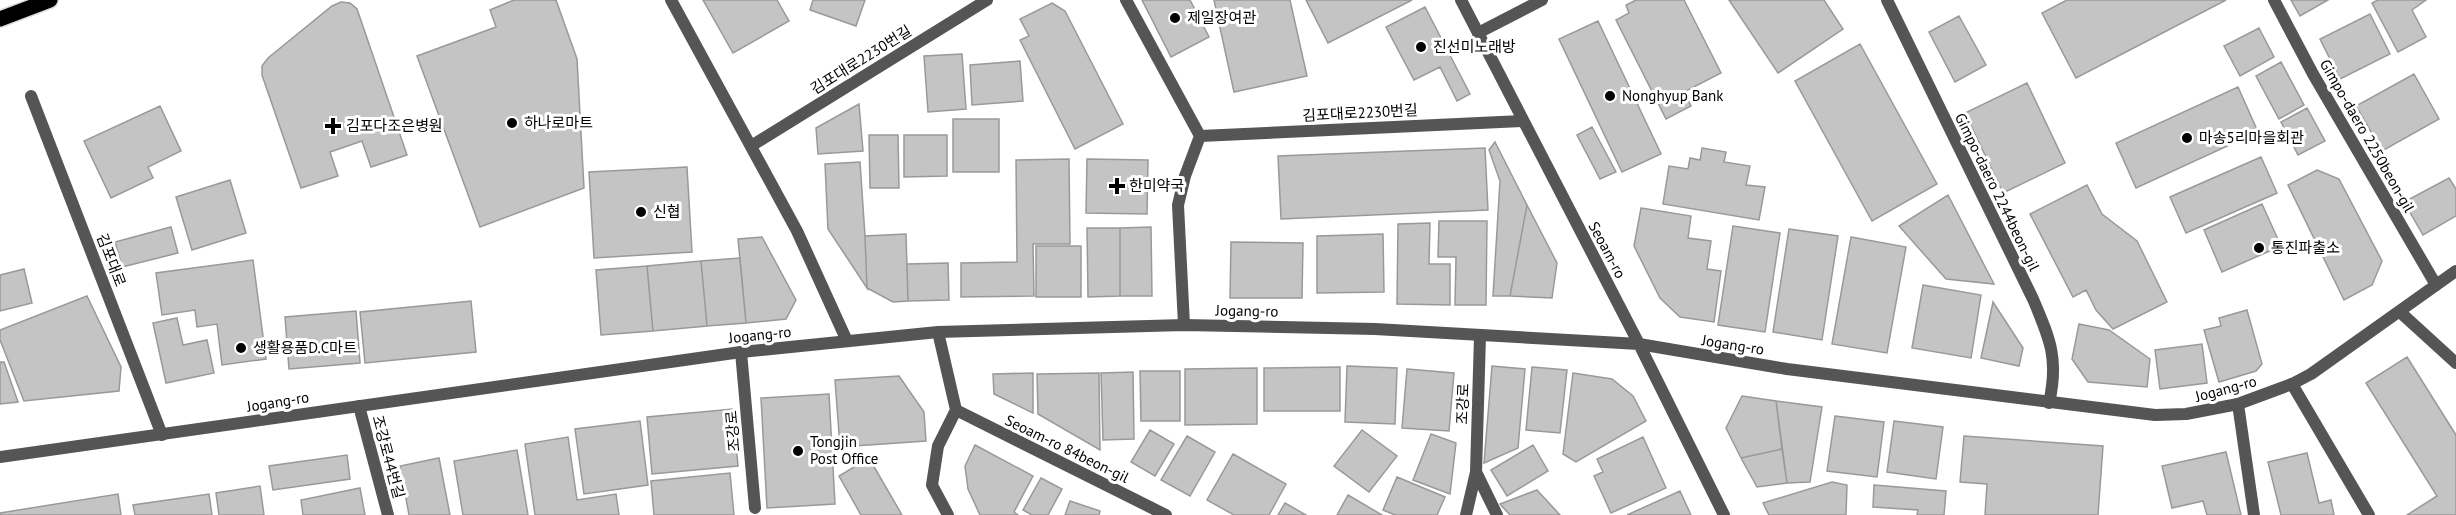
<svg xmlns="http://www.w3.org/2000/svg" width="2456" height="515" font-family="'PT Sans','Noto Sans KR',sans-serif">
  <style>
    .building { fill: #c4c4c4; stroke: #999; stroke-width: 1.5 }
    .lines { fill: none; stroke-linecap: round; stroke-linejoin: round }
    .primary-casing { stroke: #dbdbdb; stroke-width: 18 }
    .service { stroke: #555; stroke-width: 12 }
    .minor { stroke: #555; stroke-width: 12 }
    .tertiary { stroke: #555; stroke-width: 12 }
    .primary { stroke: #000; stroke-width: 15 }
    .poi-dot { fill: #000; stroke: #fff; stroke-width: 2 }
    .labels { text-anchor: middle; stroke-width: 6; stroke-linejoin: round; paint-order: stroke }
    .poi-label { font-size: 15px; fill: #000; stroke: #fff; text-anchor: start }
    .street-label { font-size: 15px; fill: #000; stroke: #fff }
  </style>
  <rect width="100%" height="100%" fill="#fff"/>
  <path class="building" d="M514 0H556L577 59 584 188 480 227 417 56 496 27 490 10Z
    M703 0H777L789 21 733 53Z
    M813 0H865L856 26 810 10Z
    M1142 0H1190L1209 37 1171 57Z
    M1214 0H1290L1307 76 1234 92Z
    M1306 0H1412L1328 43Z
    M1636 0H1684L1721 73 1684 92 1691 106 1666 119 1616 20 1629 13 1626 5Z
    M1729 0H1824L1843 29 1778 73Z
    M2067 0H2226L2076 78 2042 13Z
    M2291 0H2328L2300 16Z
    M2378 0H2426L2412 10 2426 37 2398 52 2372 3Z
    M341 2 350 3 357 9 407 155 371 167 362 141 330 152 338 176 301 188 262 75V66L268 58 332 6Z
    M1052 3 1065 11 1123 124 1075 149 1020 40 1029 36 1020 19Z
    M1425 7 1470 94 1457 101 1440 67 1414 80 1386 27Z
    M2370 14 2390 54 2340 79 2320 39Z
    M1959 16 1986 65 1955 82 1929 32Z
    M1598 21 1661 154 1622 172 1559 39Z
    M2259 28 2274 57 2240 76 2224 46Z
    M1860 44 1937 184 1872 221 1795 81Z
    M962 54 966 109 928 112 924 56Z
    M1020 61 1023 101 972 105 970 65Z
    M2281 62 2304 105 2279 119 2256 76Z
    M2414 74 2439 119 2382 151 2356 106Z
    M2027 83 2065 163 2003 193 1965 113Z
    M2238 87 2258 132 2136 188 2116 143Z
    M859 104 863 151 818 154 816 128Z
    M160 106 181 151 148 167 153 178 111 198 84 141Z
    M2307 108 2325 141 2298 155 2281 122Z
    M953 119H999V172H953Z
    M1592 127 1616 172 1600 179 1577 135Z
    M869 135H898L899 188H870Z
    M904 135H947V176L904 177Z
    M1495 142 1527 205 1510 296H1493L1500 181 1489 150Z
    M1485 148 1488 210 1281 219 1278 156Z
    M1702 148 1726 152 1724 162 1750 166 1746 185 1765 187 1759 220 1663 204 1669 166 1688 169 1690 158 1700 160Z
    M2261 157 2277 193 2186 233 2170 197Z
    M1069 159 1070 244H1033L1034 296 961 297V263L1017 262 1016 160Z
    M1087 159 1148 160 1147 214 1086 213Z
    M860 162 865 236 867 288 828 229 825 164Z
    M687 167 692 252 594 258 589 172Z
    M2317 170 2339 179 2382 261 2372 285 2344 300 2288 185Z
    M2449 178 2456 189V216L2423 235 2404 202Z
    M230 180 246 233 192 250 176 197Z
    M2087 185 2102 214 2137 241 2167 302 2113 329 2096 310 2086 290 2073 297 2030 214Z
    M1948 195 1994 284 1946 279 1899 226Z
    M2262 204 2281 246 2222 272 2204 230Z
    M1527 205 1557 263 1552 298 1510 296Z
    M1641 208 1691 216 1688 238 1711 241 1707 269 1721 271 1714 322 1680 317 1660 298 1634 246Z
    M1439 221H1487L1486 305H1455L1456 257H1438Z
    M1430 223 1429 264H1450V305L1397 304 1398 224Z
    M1733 226 1780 233 1765 332 1718 325Z
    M171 227 178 253 122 267 115 242Z
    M1151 227 1152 296H1120V228Z
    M1087 228H1120V296L1088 297Z
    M1789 229 1838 236 1822 340 1773 332Z
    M906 234 908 301 893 302 867 288 865 236Z
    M1383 234 1384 292 1317 293V236Z
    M762 237 796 300 786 319 746 323 738 239Z
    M1851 237 1906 247 1887 353 1832 344Z
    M1231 242 1303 243 1302 298H1230Z
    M1036 246H1081V297H1036Z
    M740 258 746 323 707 326 701 261Z
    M253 260 266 359 222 365 217 324 197 327 195 310 162 315 156 273Z
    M701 261 707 326 653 331 647 266Z
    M948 263 949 300 908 301 907 264Z
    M647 266 653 331 601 335 596 270Z
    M24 269 32 303 0 311V275Z
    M1923 285 1981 295 1971 358 1912 348Z
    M87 296 121 367 119 391 24 401 0 340V330Z
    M471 301 476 352 365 363 360 312Z
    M1993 302 2023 348 2019 366 1981 358Z
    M2247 310 2262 364 2256 371 2219 382 2204 330 2221 326 2219 318Z
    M356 311 360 363 289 369 285 317Z
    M177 318 183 345 207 340 214 373 166 383 153 323Z
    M2079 324 2109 330 2150 359 2147 387 2088 382 2072 359Z
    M2202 344 2207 383 2160 389 2155 350Z
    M2407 357 2456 435V515H2407L2437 496 2366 383Z
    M0 362H4L18 402 0 404Z
    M1347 366 1397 368 1395 424 1345 422Z
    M1492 366 1525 369 1518 448 1484 463Z
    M1340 367V411H1264V368Z
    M1532 367 1567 370 1560 433 1526 430Z
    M1257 368V424L1185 425V369Z
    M1407 369 1454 373 1449 431 1402 428Z
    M1140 371H1180V421H1141Z
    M1133 372 1134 439 1103 440 1101 373Z
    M1033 373V413L994 394 993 374Z
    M1099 373 1100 450 1038 414 1037 374Z
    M1573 373 1612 379 1633 396 1646 421 1576 462 1563 454Z
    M899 376 924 412 926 441 840 447 835 380Z
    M829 394 835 504 767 508 761 398Z
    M1742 396 1776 401 1782 449 1741 458 1726 428Z
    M1776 401 1822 407 1810 482 1787 483Z
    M733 409 738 466 652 474 647 417Z
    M1835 416 1884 422 1877 477 1827 471Z
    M640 421 648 485 584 494 575 429Z
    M1894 421 1943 427 1936 479 1887 472Z
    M1150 430 1174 444 1155 476 1131 462Z
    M1362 430 1397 456 1369 492 1334 466Z
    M1431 434 1456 443 1450 494 1413 480Z
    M1187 436 1215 452 1190 496 1161 480Z
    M1964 436 2103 446 2098 515H1985L1987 484 1960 482Z
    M568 437 577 500 616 494 619 515H535L525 444Z
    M1643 437 1666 488 1611 513 1594 476 1603 472 1597 459Z
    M975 445 1033 476 1014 512 1018 515H980L968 489 965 466Z
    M1533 445 1548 471 1507 496 1491 470Z
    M1782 449 1787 483 1757 487 1741 458Z
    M517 450 528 515H463L454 461Z
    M2226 452 2241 515H2207L2203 501 2172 508 2162 466Z
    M2307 453 2319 503 2331 500 2334 515H2281L2268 462Z
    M1233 454 1286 484 1269 515H1234L1207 500Z
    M347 455 350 479 273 490 269 466Z
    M439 458 450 515H409L400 466Z
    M869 458 902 515H861L839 476Z
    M730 473 734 515H654L651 481Z
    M1397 477 1445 497 1437 515H1395L1383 510Z
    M1041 478 1062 489 1048 515H1032L1023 510Z
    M1832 482 1847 485 1846 515H1769L1763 503Z
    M1874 485 1946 491 1944 515H1917L1918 510 1873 507Z
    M260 486 264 515H219L216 493Z
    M360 488 365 515H303L301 500Z
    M1537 490 1560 515H1510L1500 504Z
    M1680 491 1691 515H1627Z
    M118 494 121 515H0V513Z
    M209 494 212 515H135L133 505Z
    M1348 495 1382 515H1337Z
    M1070 501 1100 511 1099 515H1065Z
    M1285 503 1306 515H1278Z"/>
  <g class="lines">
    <g class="primary-casing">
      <path id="primary" d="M0 19 50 0"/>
    </g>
    <path class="service" d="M1478 33 1542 0
      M31 96 162 435
      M1200 136 1522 121
      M751 146 987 0
      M2400 312 2456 363
      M741 352 755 508
      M2292 384 2369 515
      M2238 404 2254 515
      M359 406 388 515
      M1476 472 1497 515
      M1466 515 1476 472 1480 336"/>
    <path class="minor" d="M671 0 797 231 847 341
      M1126 0 1200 136 1185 176 1178 205 1184 325
      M1887 0 2033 299C2050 339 2059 359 2049 403
      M2274 0 2313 74 2436 285
      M938 332 956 410 938 446 932 485 948 515
      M956 410 1166 515"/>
    <path class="tertiary" d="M1461 0 1639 344 1724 515
      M0 457 741 352 938 332 1184 325 1375 329 1639 344 1787 369 2155 415 2186 414 2238 404 2292 384 2311 374 2456 271"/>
    <use href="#primary" class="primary"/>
  </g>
  <g class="poi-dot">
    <circle cx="1175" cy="18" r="6"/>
    <circle cx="1421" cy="47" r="6"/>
    <circle cx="1610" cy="96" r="6"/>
    <circle cx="512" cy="123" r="6"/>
    <path d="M330 117h6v6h6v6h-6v6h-6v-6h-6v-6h6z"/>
    <circle cx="2187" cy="138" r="6"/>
    <path d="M1114 177h6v6h6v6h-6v6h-6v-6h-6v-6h6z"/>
    <circle cx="641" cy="212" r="6"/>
    <circle cx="2259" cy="248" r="6"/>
    <circle cx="241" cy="348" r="6"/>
    <circle cx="798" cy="451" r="6"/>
  </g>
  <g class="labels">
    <g class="poi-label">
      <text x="1187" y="23">제일장여관</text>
      <text x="1433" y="52">진선미노래방</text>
      <text x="1622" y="101">Nonghyup Bank</text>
      <text x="524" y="128">하나로마트</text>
      <text x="346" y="131">김포다조은병원</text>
      <text x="2199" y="143">마송5리마을회관</text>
      <text x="1129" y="191">한미약국</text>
      <text x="653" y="217">신협</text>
      <text x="2271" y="253">통진파출소</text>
      <text x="253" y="353">생활용품D.C마트</text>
      <text x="810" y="447">Tongjin<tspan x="810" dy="17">Post Office</tspan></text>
    </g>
    <g class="street-label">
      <text transform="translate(861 60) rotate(-32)" y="5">김포대로2230번길</text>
      <text transform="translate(1360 113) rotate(-3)" y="5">김포대로2230번길</text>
      <text transform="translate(2367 136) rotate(60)" y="5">Gimpo-daero 2250beon-gil</text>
      <text transform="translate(1997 192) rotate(64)" y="5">Gimpo-daero 2244beon-gil</text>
      <text transform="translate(1607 250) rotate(62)" y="5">Seoam-ro</text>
      <text transform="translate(111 260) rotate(69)" y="5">김포대로</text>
      <text transform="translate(1247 311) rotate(1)" y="5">Jogang-ro</text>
      <text transform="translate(760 335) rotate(-6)" y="5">Jogang-ro</text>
      <text transform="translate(1733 345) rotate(9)" y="5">Jogang-ro</text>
      <text transform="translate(2226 389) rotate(-15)" y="5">Jogang-ro</text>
      <text transform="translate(278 402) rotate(-9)" y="5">Jogang-ro</text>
      <text transform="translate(1463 404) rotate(-88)" y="5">조강로</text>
      <text transform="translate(733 431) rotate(-95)" y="5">조강로</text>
      <text transform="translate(1067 449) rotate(26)" y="5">Seoam-ro 84beon-gil</text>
      <text transform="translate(388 457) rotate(75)" y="5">조강로44번길</text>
    </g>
  </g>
</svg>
